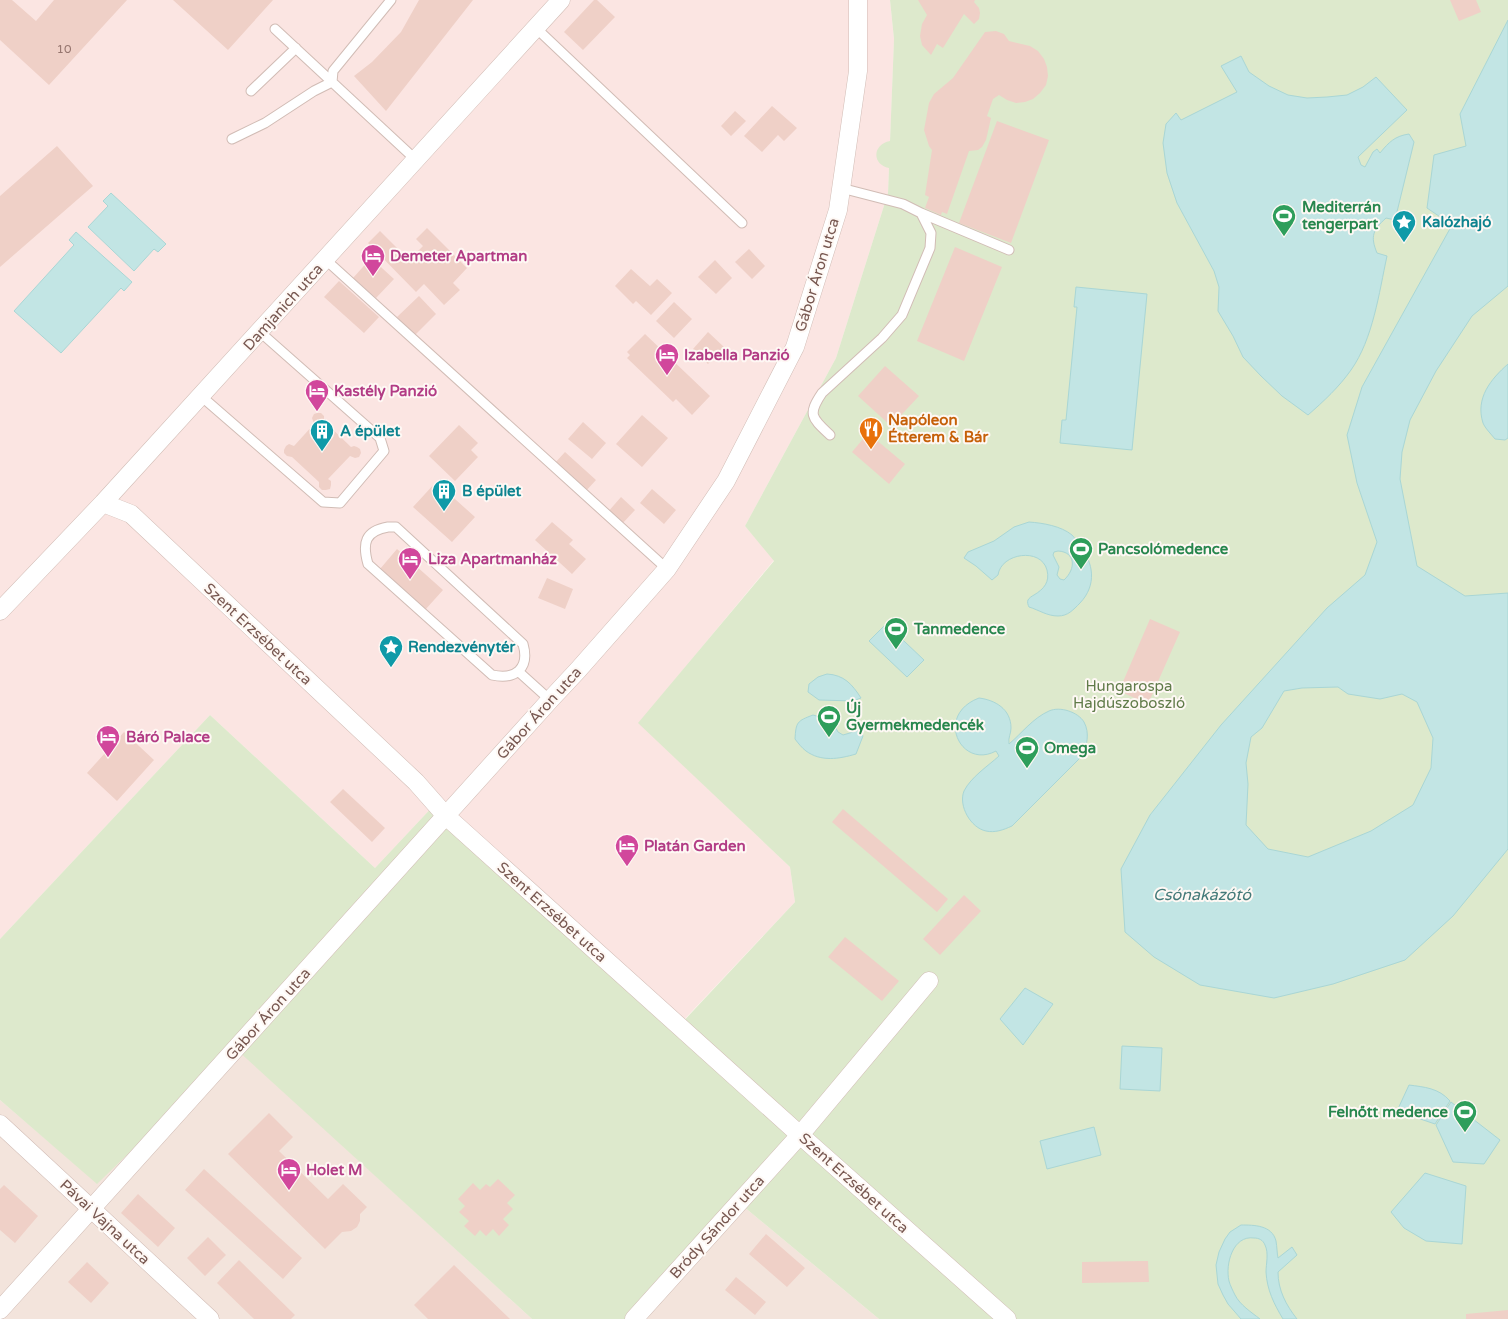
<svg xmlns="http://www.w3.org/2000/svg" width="1508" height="1319" font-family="'Varela Round',sans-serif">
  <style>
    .residential { fill: #f3e4dc }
    .commercial { fill: #fbe5e2 }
    .green { fill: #dde9cc }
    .water { fill: #c2e5e4; stroke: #a9d6d5; fill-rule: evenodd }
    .building { fill: #efd0c7 }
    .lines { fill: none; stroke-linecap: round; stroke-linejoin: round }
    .service-casing { stroke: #d1bcb5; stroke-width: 11 }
    .minor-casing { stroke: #d1bcb5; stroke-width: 19 }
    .service { stroke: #fff; stroke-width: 9 }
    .minor { stroke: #fff; stroke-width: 18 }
    .labels { text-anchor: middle; stroke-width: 4; stroke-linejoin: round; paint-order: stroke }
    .number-label { font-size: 12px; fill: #95756e }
    .leisure-label { font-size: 15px; font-weight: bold; fill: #27864d; stroke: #fef8f4; text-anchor: start }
    .culture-label { font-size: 15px; font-weight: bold; fill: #0d838f; stroke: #fef8f4; text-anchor: start }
    .hotel-label { font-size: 15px; font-weight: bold; fill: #b23c85; stroke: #fef8f4; text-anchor: start }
    .street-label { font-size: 15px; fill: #775750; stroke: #fef8f4 }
    .food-label { font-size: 15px; font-weight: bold; fill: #c56008; stroke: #fef8f4; text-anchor: start }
    .park-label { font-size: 15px; fill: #607b49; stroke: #fef8f4 }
    .water-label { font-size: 16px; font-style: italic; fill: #447a79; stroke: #fef8f4 }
  </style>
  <rect width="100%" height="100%" fill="#fcf4ed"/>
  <path class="residential" d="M236 1048 532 1319H0V1100L97 1183Z
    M737 1201 879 1319H628Z"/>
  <path class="commercial" d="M0 0H890L894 39 888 193 836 358 745 526 774 560 639 723 790 867 795 902 678 1026 437 802 375 868 210 715 0 939Z"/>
  <path class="green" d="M890 0H1508V1319H879L737 1201 628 1319H532L236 1049 97 1184 0 1100V939L210 715 375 868 437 802 679 1026 795 902 790 867 638 723 774 561 745 526 836 358 888 193 889 168C871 164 873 144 890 141L894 39Z"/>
  <path class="water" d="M1508 20V286L1472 316 1436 371 1410 420 1402 452 1400 479 1417 566 1465 596 1508 593V849L1453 916 1405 960 1333 984 1274 998 1200 985 1154 957 1125 932 1121 869 1150 815 1221 725 1327 608 1365 575 1377 542 1357 483 1347 435 1362 387 1452 225 1427 208 1434 155 1466 146 1460 114ZM1338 687 1348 694 1380 699 1402 694 1417 702 1433 738 1431 768 1413 805 1371 831 1308 857 1268 849 1246 825 1248 784 1246 763 1251 737 1262 728 1284 691 1302 688Z
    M1241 56 1249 72 1269 86 1288 95 1307 98 1327 97 1347 95 1363 87 1376 77 1407 110 1358 157 1361 165 1365 167 1373 152 1377 149 1380 153C1389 142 1395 136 1409 134L1414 142 1395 220 1386 218C1373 230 1370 236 1377 253L1387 256C1379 293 1373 339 1351 370 1339 387 1324 401 1308 415L1282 396 1261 376 1243 357 1233 336 1218 311 1219 287 1214 271 1177 203 1167 173 1163 143 1166 124 1176 113 1181 120 1237 92 1221 66Z
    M111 193 166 244 158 252 154 249 134 271 88 227 108 206 103 201Z
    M76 232 132 282 124 291 121 288 61 353 14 311 74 245 69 240Z
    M1076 287 1147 294 1132 450 1060 443 1062 420H1066L1077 307H1074Z
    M1508 364V438L1505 440 1495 439C1491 434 1485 428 1483 423 1475 398 1491 379 1508 364Z
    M1029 522C1043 523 1061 526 1072 535 1075 538 1077 542 1079 544 1094 563 1097 585 1080 603 1073 610 1068 616 1058 616 1047 616 1039 610 1029 607 1028 605 1027 602 1028 600 1029 598 1032 596 1034 595 1044 589 1050 582 1047 570 1041 547 1001 553 998 575L992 580 976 566 964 558 968 552 994 541 1014 527ZM1058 551C1076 552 1076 569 1064 580L1060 579 1057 575 1059 567 1053 555 1054 552Z
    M886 624 924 660 907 677 869 641Z
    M827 674C844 675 852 684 861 698L853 701 819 700 808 692 809 684 818 677Z
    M979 698C995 700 1011 709 1011 728 1011 734 1008 737 1009 744 1022 733 1033 718 1049 711 1060 706 1078 712 1084 722 1090 733 1087 746 1082 756L1012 826C1003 830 995 833 986 831 971 828 958 806 964 791 971 777 988 766 999 756L996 751C961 770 934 715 979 698Z
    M813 715 827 719 833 723 838 732 843 735 860 730 863 736 856 754C839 759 821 762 806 751 802 748 798 743 795 739 796 722 797 721 813 715Z
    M1025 988 1053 1004 1023 1045 1000 1019Z
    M1122 1046 1162 1048 1160 1091 1120 1089Z
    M1409 1085C1424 1087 1439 1088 1450 1101L1435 1124 1397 1111Z
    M1451 1102 1500 1140 1484 1164 1453 1162 1436 1125Z
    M1094 1127 1101 1155 1047 1169 1040 1141Z
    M1425 1173 1466 1186 1462 1244 1426 1241 1404 1228 1391 1212Z
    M1241 1225C1254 1225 1272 1225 1276 1241 1277 1247 1277 1253 1278 1258L1292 1247 1297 1255 1278 1272C1278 1290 1286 1305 1297 1319H1283C1274 1304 1267 1290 1266 1272 1266 1264 1269 1253 1265 1245 1263 1240 1259 1238 1254 1238 1233 1235 1225 1264 1229 1281 1230 1285 1233 1291 1235 1295 1240 1305 1251 1312 1260 1319H1241L1228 1304 1223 1295 1218 1284 1216 1265 1219 1252 1225 1239 1230 1232Z"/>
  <path class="building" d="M0 0H12L36 21 54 0H127L49 85 0 40Z
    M173 0H273L228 50Z
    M419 0H473L386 111 354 76 372 62 401 32Z
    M594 0H597L615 17 583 50 564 32Z
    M918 0H975L974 2 979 8 980 13 979 19 974 24 964 14 943 48 937 44 931 55 922 45 920 36 922 24 927 15Z
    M1450 0H1476L1481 12 1459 21Z
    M996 31 1004 34 1009 41 1030 46 1038 51 1044 59 1047 67 1048 76 1046 85 1040 93 1033 99 1025 102 1016 103 1007 100 999 95 993 99 987 116 991 118 986 140 982 147 978 150 969 151 947 214 942 212 941 215 925 208 929 197 925 195 932 150 929 146 924 130 929 103 934 94 953 78 985 32Z
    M772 106 797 128 784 141 778 135 762 152 744 136Z
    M735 111 746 121 731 136 721 126Z
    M997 121 1049 140 1011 243 959 223Z
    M57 146 93 186 0 267V196Z
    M427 228 467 268 453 283 460 290 444 305 424 284 416 292 368 243 380 231 409 260 423 246 416 239Z
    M955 247 1002 267 964 361 917 341Z
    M749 249 765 266 752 279 735 262Z
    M371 258 394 279 376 298 353 278Z
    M715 260 732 278 716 294 698 277Z
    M631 269 650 286 657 279 672 293 651 315 636 301 633 304 615 286Z
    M339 281 379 317 364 333 324 297Z
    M419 296 436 314 414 336 397 317Z
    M674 302 692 319 674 338 656 321Z
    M708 332 724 347 708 364 693 349Z
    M645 334 710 396 692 415 676 399 673 402 627 358 630 355 627 352Z
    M885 366 919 396 891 426 858 396Z
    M317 413H321L324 416V421L351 447 354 446 357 447 360 449 361 453 359 457 355 458 350 456 328 479 331 481V485L330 489 326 490H322L319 487V482L292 457 287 456 284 453V450L286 446 289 444 294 446 314 424 312 418 314 414Z
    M642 415 668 438 642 467 616 444Z
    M583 422 606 443 592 459 568 439Z
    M459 425 478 443 471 450 478 457 455 481 429 456Z
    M868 433 905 464 889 484 852 452Z
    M565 452 596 480 585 492 554 464Z
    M436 482 475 517 452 542 413 507Z
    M652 489 676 510 664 524 640 503Z
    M621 497 635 510 621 525 607 513Z
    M552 522 573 540 569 544 586 559 572 574 535 540Z
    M397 549 443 590 425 610 380 569Z
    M547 578 573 589 565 609 538 598Z
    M1150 619 1180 632 1148 704 1119 691Z
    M124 732 154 760 117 801 87 773Z
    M343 789 385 828 372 842 330 802Z
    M843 809 948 899 937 912 832 822Z
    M964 895 981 911 940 955 923 939Z
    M845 937 899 981 882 1001 828 957Z
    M269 1113 293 1137 279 1151 328 1199 343 1184 367 1207 360 1214V1221L357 1227 351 1231 342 1232 325 1249 228 1154Z
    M204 1169 302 1258 283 1279 185 1190Z
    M498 1179 515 1195 507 1203 513 1209 503 1219 509 1225 499 1236 493 1229 486 1236 480 1230 475 1236 464 1226 469 1221 459 1212 465 1206 458 1199 473 1183 480 1190 486 1184 490 1187Z
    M4 1185 38 1216 15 1243 0 1230V1189Z
    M138 1194 175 1228 158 1247 121 1213Z
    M766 1234 805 1268 787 1287 749 1254Z
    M208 1237 226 1255 205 1276 187 1258Z
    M239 1260 295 1315 291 1319H254L217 1283Z
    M1141 1261H1148L1149 1282 1082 1283V1262Z
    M87 1262 109 1283 91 1303 68 1282Z
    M454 1265 510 1319H428L414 1305Z
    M736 1277 766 1302 755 1315 725 1290Z
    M1508 1310V1319H1466V1314Z"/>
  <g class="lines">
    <g class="service-casing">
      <path id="service" d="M536 28 742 223
        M275 29 416 160
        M251 91 296 48
        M232 139 265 123 314 91 332 82 333 71 391 0
        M921 213 1009 250
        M326 260 667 569
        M201 396 323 502 340 503 384 451 380 438 260 332
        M830 435C812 418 807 415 822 393L882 338 902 315 930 248 931 233 921 213 903 204 841 188
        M388 527H396L523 644C530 669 515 680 492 675L368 564C362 543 365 531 388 527Z
        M519 672 550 700"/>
    </g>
    <g class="minor-casing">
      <path id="minor" d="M103 503 131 514 416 782 446 816 800 1135 1007 1319
        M0 611 103 503 561 0
        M0 1124 210 1319
        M0 1310 550 700 578 670 667 569 726 481 795 347 838 210 858 71V0
        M634 1319 800 1135 929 981"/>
    </g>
    <use href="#service" class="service"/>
    <use href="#minor" class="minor"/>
  </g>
  <defs>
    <g id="stadium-pin" transform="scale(1.25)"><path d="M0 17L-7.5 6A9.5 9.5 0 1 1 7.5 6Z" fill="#2e9e5b" stroke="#fef8f4"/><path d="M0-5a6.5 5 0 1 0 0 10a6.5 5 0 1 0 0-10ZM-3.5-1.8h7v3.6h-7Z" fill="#fff"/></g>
    <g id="sight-pin" transform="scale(1.25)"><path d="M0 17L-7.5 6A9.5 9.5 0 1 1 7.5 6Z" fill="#0f9aa8" stroke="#fef8f4"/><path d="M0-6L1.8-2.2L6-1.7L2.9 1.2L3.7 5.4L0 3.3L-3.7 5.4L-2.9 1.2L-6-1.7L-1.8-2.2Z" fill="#fff"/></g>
    <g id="hotel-pin" transform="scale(1.25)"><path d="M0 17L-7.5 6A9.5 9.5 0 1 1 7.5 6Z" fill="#d1479c" stroke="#fef8f4"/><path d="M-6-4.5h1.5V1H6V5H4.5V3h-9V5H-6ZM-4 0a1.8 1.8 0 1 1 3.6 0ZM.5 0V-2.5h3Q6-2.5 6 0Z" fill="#fff"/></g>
    <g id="restaurant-pin" transform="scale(1.25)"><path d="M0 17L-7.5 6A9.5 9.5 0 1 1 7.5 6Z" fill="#e8710a" stroke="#fef8f4"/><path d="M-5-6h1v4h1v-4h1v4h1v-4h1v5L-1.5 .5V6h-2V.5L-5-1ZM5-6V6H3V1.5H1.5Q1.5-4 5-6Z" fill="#fff"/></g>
    <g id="building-pin" transform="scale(1.25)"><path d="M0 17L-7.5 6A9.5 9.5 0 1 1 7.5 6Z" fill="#0f9aa8" stroke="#fef8f4"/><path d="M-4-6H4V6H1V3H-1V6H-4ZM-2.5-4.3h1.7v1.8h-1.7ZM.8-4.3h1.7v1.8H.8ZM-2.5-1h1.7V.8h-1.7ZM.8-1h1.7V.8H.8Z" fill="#fff"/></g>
  </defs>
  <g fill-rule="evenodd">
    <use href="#stadium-pin" x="1284" y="216"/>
    <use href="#sight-pin" x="1404" y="222"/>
    <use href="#hotel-pin" x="373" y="256"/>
    <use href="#hotel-pin" x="667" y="355"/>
    <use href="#hotel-pin" x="317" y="391"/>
    <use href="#restaurant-pin" x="871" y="429"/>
    <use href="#building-pin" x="322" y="431"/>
    <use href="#building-pin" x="444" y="491"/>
    <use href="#stadium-pin" x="1081" y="549"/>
    <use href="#hotel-pin" x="410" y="559"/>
    <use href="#stadium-pin" x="896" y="629"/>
    <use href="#sight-pin" x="391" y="647"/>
    <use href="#stadium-pin" x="829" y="717"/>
    <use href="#hotel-pin" x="108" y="737"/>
    <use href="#stadium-pin" x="1027" y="748"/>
    <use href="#hotel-pin" x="627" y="846"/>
    <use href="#stadium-pin" x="1465" y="1112"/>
    <use href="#hotel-pin" x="289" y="1170"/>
  </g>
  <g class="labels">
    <g class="number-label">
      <text x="64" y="53">10</text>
    </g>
    <g class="leisure-label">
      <text x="1302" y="212">Mediterrán<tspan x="1302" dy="17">tengerpart</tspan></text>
      <text x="1098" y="554">Pancsolómedence</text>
      <text x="914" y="634">Tanmedence</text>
      <text x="846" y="713">Új<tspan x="846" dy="17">Gyermekmedencék</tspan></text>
      <text x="1044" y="753">Omega</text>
      <text x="1448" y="1117" text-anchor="end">Felnőtt medence</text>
    </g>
    <g class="culture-label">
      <text x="1422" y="227">Kalózhajó</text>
      <text x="340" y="436">A épület</text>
      <text x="462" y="496">B épület</text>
      <text x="408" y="652">Rendezvénytér</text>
    </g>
    <g class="hotel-label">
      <text x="390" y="261">Demeter Apartman</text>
      <text x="684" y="360">Izabella Panzió</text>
      <text x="334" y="396">Kastély Panzió</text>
      <text x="428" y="564">Liza Apartmanház</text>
      <text x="126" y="742">Báró Palace</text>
      <text x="644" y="851">Platán Garden</text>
      <text x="306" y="1175">Holet M</text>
    </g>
    <g class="street-label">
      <text transform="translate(817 275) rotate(-73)" y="5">Gábor Áron utca</text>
      <text transform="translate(283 307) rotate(-48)" y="5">Damjanich utca</text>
      <text transform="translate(258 634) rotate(43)" y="5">Szent Erzsébet utca</text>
      <text transform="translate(539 713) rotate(-48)" y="5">Gábor Áron utca</text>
      <text transform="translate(552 912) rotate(42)" y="5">Szent Erzsébet utca</text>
      <text transform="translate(268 1014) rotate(-48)" y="5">Gábor Áron utca</text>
      <text transform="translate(854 1183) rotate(42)" y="5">Szent Erzsébet utca</text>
      <text transform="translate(105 1222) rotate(43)" y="5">Pávai Vajna utca</text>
      <text transform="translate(717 1227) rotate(-48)" y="5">Bródy Sándor utca</text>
    </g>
    <g class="food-label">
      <text x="888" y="425">Napóleon<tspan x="888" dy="17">Étterem &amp; Bár</tspan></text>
    </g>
    <g class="park-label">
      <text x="1129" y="691">Hungarospa<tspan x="1129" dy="17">Hajdúszoboszló</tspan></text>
    </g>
    <g class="water-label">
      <text x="1202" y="900">Csónakázótó</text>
    </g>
  </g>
</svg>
